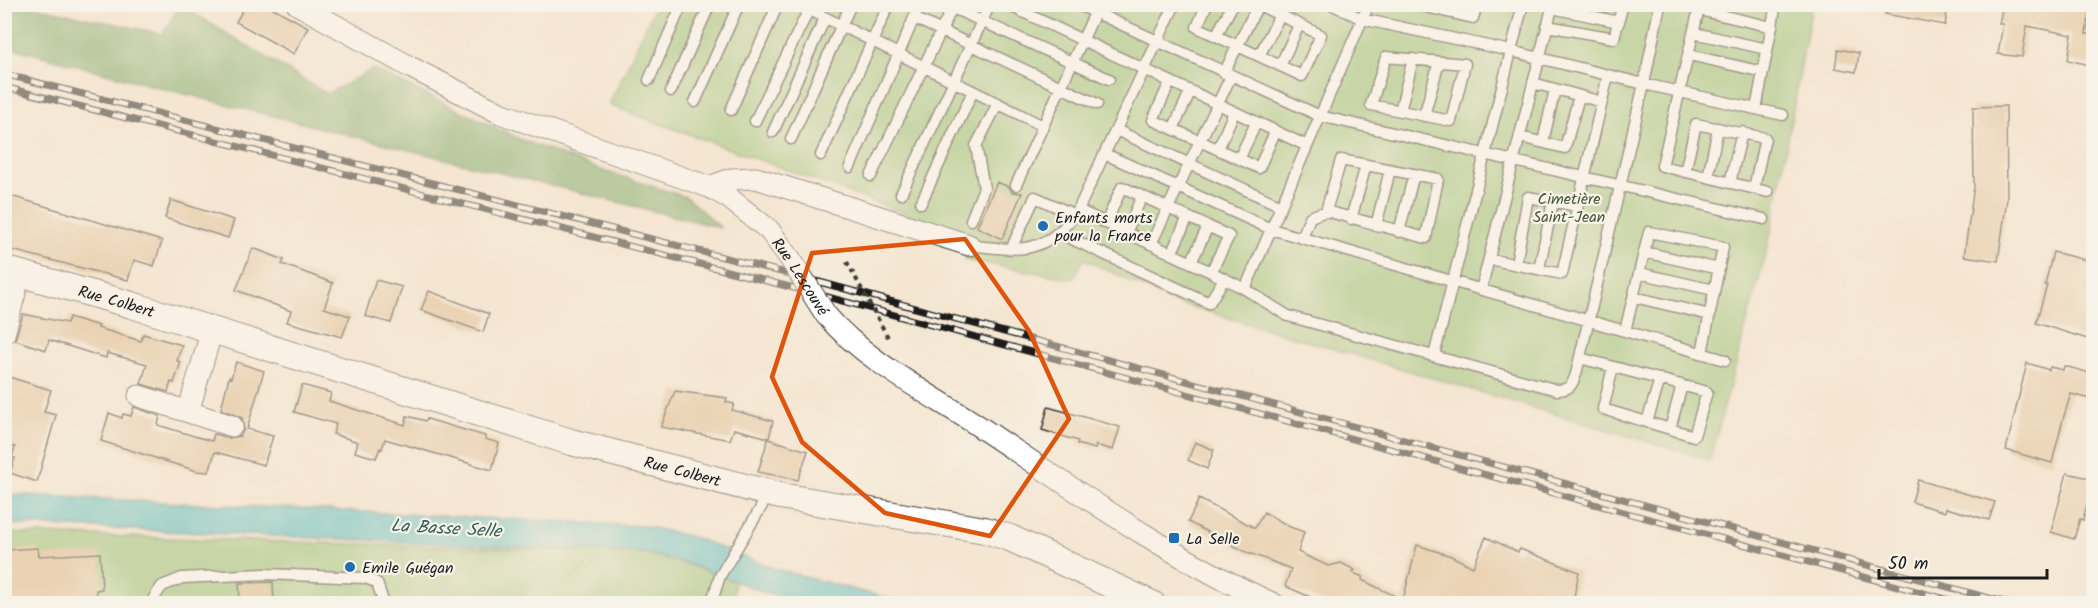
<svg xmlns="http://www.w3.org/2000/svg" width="2098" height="608" font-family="Kalam,sans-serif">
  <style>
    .green { fill: #93c373; stroke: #587048; stroke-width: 1.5 }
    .forest { fill: #76a965; stroke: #496240; stroke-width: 1.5 }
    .water { fill: #4ebdc4; stroke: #356c70; stroke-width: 1.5 }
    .building { fill: #debb8e }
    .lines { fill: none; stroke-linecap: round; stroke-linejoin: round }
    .service-casing { stroke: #3c3a37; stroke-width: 13 }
    .minor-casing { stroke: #3c3a37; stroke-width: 23 }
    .tertiary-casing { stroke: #3c3a37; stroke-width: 28 }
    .service { stroke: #fff; stroke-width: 10 }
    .minor { stroke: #fff; stroke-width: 21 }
    .tertiary { stroke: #fff; stroke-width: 26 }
    .rail-casing { stroke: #1c1c1c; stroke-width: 7 }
    .rail { stroke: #f7f3e8; stroke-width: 4.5; stroke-dasharray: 14; stroke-linecap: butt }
    .minor-bridge-casing { stroke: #3c3a37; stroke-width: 23; stroke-linecap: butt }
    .path-bridge { stroke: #3c3a37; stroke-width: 4; stroke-dasharray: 4.5 4.5; stroke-linecap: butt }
    .minor-bridge { stroke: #fff; stroke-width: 21 }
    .marked { fill: none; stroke: #de560d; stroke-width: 4.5; stroke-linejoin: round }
    .poi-dot { fill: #1f6fb2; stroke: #f7f3e8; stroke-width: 2 }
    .labels { text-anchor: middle; stroke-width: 4.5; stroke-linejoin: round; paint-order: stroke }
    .park-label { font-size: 16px; fill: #46563a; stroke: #f7f3e8 }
    .poi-label { font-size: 16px; fill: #1c1c1c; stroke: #f7f3e8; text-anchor: start }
    .street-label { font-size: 16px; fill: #1c1c1c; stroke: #f7f3e8 }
    .water-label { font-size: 18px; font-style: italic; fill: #305c5f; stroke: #f7f3e8 }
  </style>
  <rect width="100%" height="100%" fill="#f7f3e8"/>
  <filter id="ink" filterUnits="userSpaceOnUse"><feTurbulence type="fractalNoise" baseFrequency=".0167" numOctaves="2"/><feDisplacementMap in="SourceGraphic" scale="12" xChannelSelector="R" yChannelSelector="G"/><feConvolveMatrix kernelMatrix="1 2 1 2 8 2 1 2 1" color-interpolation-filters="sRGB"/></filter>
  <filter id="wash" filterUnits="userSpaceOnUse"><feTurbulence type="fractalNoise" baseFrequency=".008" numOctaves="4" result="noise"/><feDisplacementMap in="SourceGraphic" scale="24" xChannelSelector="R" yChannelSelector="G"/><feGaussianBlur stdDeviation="1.35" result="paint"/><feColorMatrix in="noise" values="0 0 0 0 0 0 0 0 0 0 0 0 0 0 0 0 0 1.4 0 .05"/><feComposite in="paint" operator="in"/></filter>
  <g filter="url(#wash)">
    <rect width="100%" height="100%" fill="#f4e6d1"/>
    <path class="green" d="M656 5H1812L1770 237 1710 460 1175 302 1084 259 1073 279 965 260 970 237 609 105Z
      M5 533 645 553 684 563 735 581 732 604H5Z"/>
    <path class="forest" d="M4 5H26L163 34 180 5 327 94 373 69 522 140 598 169 686 197 721 228 169 90 5 46Z"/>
    <path class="water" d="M5 494 644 526 693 537 775 569 906 603H810L773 595 684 563 645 553 5 524Z"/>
    <g id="blocks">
      <path class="building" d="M246 4H266L308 27 294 54 236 22Z
        M1886 4H1948L1945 25 1885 14Z
        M2003 4H2091L2086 34H2094L2090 65 2068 60 2072 35 2027 26 2022 57 1998 54 2003 24H1999Z
        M1838 49 1859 53 1856 72 1835 68Z
        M2006 106 2007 199 1998 261 1964 256 1974 186 1973 107Z
        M997 182 1009 187 1012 192 1022 193 1002 239 977 227Z
        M4 194 162 241 154 266 134 260 128 280 4 248Z
        M171 200 234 220 228 238 165 218Z
        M253 248 284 260 282 264 333 283 324 308 350 316 342 337 287 322 291 311 236 290Z
        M2053 252 2094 262V341L2036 323 2047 285H2045Z
        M376 280 402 287 391 323 365 316Z
        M429 291 489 314 483 332 421 310Z
        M23 314 67 323 69 317 99 326 98 328 141 341 143 334 182 345 177 361 181 362 174 383 171 382 168 392 141 384 147 364 107 353 106 358 49 340 46 350 15 340Z
        M236 362 264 371 247 429 273 436 264 465 215 452 209 472 197 471 101 441 109 413 122 418 123 414 131 416 134 407 160 416 158 425 194 436 212 441 214 434 229 438 240 436 244 429 242 418 221 409 229 377 231 378Z
        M2027 363 2049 370 2050 367 2063 370 2064 366 2094 374V400L2071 394 2063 419 2052 463 2006 450Z
        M9 377 51 390 44 412 56 415 37 482 10 473 15 458 12 457 15 447 4 444V393Z
        M302 385 331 393 329 401 405 425 407 416 426 421 427 419 485 436V439L499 443 492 470 385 439 382 449 380 448 376 458 355 452 358 442 333 434 336 424 294 412Z
        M675 391 727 398 726 402 734 404 732 410 773 421 769 438 734 429 730 440 661 427Z
        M1048 407 1120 427 1113 450 1096 445 1095 449 1077 444 1078 441 1042 430Z
        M768 439 808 451 798 480 758 472Z
        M1195 442 1214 450 1207 469 1188 460Z
        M2067 473 2093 479 2083 520 2080 519 2074 539 2051 532Z
        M1918 480 1995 502 1989 520 1946 508 1945 512 1912 502Z
        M1199 499 1255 528 1264 512 1290 527 1304 532 1298 552 1328 566 1341 563 1355 570 1353 573 1363 577 1362 580 1403 600 1417 545 1451 556 1473 567 1486 537 1518 552 1520 549 1579 572 1573 601H1570L1569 603H1324L1285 586 1291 569 1250 553V554L1188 522Z
        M38 548 39 556 100 553 102 589 96 590 97 603H4V550Z
        M273 582 274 603H240L239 583Z"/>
    </g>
  </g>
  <g filter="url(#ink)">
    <use href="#blocks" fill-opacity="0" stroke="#3c3a37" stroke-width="1.5"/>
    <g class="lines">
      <g class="service-casing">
        <path id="service" d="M798 4 1043 126
          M944 4 1109 79
          M1006 4 1307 146
          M1077 4 1320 116 1764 219
          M1207 4 1197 27 1302 76 1321 35 1257 4
          M1331 4 1362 19 1511 51 1644 84 1783 115
          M1413 4 1473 18 1477 4
          M1700 4 1662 166 1768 192
          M1552 8 1619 22
          M1699 10 1772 27
          M914 18 1097 104
          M1547 26 1614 38 1623 4
          M1694 33 1767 49
          M1216 36 1233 4
          M1689 55 1763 72
          M1259 56 1280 15
          M1386 57 1465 64 1451 121 1371 105Z
          M1280 66 1299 25
          M1224 73 1258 5
          M649 80 682 4
          M1170 82 1153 120 1259 168 1275 132
          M1533 83 1555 89
          M671 91 710 4
          M695 102 739 4
          M1756 109 1776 4
          M731 110 778 4
          M1400 111 1413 59
          M1424 116 1439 62
          M755 121 811 5
          M1173 129 1190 92
          M1116 130 1281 206
          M773 132 825 18
          M1520 137 1565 148 1579 96
          M791 139 851 4
          M1543 142 1555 89 1602 102
          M1218 149 1234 112
          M1105 154 1271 229 1725 360
          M821 155 889 4
          M1239 159 1256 123
          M850 167 920 4
          M1685 172 1696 124 1765 138 1754 188
          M871 176 954 4
          M1708 177 1718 128
          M1730 183 1742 132
          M1016 185 1099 4
          M901 194 990 4
          M921 203 973 91
          M1078 210 1211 272 1245 289 1288 316 1557 390C1569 390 1572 386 1576 374L1644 84 1660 4
          M1351 219 1366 165
          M971 220 984 188 976 146 998 103
          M1106 223 1122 187 1229 236 1211 272
          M1376 226 1390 170
          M1399 232 1414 174
          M1059 233 1209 303 1224 279
          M1126 233 1142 196
          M1302 238 1310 217 1326 211 1426 238 1438 179 1341 160 1326 211
          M1151 244 1231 76
          M969 245C1019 251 1046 256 1078 210L1175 4
          M1011 249 1035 197 1075 215
          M1644 252 1719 269
          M1171 254 1188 217
          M1489 259 1562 274 1608 75
          M1191 263 1208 226
          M1516 264 1528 197 1577 206
          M1539 269 1553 202
          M1639 273 1714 290
          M1245 289 1369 4
          M1481 290 1553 4
          M1634 297 1710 315
          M1625 331 1649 232 1723 247 1702 353
          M1434 356 1523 4
          M1580 358 1707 392 1694 436 1603 409 1613 367
          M1647 422 1660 379
          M1670 429 1682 385
          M150 604 162 586 182 578 264 574 366 578 377 583 384 604
          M711 604 720 576 769 494"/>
      </g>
      <g class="minor-casing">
        <path id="minor" d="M297 4 410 67 500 113 709 187 729 198 769 230
          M709 187 731 179 756 178 969 245
          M826 315C864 360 928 393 977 425 1072 488 1169 557 1274 604
          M4 334 20 274
          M139 396 232 426
          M188 412 212 330"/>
      </g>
      <g class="tertiary-casing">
        <g id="tertiary">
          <path id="s1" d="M4 269 132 305 571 442 780 496 985 530 1010 538 1152 604"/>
        </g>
      </g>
      <use href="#service" class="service"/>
      <use href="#minor" class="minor"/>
      <use href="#tertiary" class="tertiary"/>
      <g class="rail-casing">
        <path id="rail" d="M4 74 801 277 2011 604
          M4 87 798 289 1964 604"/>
      </g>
      <use href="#rail" class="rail"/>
      <g class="minor-bridge-casing">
        <g id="minor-bridge">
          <path id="s2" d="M769 230 789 257 826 315"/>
        </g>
      </g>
      <path class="path-bridge" d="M847 262 890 341"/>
      <use href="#minor-bridge" class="minor-bridge"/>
    </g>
  </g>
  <path d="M0 0H2098V608H0ZM965 239 1029 331 1069 419 990 536 885 513 802 442 772 377 812 253Z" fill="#f4e6d1" fill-opacity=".55" fill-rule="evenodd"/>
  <path class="marked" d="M965 239 1029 331 1069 419 990 536 885 513 802 442 772 377 812 253Z"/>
  <g class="poi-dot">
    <circle cx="1043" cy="226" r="6"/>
    <rect x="1168" y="532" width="12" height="12" rx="3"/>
    <circle cx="350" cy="567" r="6"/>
  </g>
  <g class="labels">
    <g class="park-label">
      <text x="1569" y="204">Cimetière<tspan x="1569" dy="18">Saint-Jean</tspan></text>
    </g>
    <g class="poi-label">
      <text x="1055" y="223">Enfants morts<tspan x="1055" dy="18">pour la France</tspan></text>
      <text x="1186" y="544">La Selle</text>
      <text x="362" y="573">Emile Guégan</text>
    </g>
    <g class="street-label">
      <text dy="6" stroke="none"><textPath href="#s2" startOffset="56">Rue Lescouvé</textPath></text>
      <text dy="6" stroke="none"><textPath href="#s1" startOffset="117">Rue Colbert</textPath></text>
      <text dy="6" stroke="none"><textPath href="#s1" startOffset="708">Rue Colbert</textPath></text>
    </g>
    <g class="water-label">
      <text transform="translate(446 528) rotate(3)" y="6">La Basse Selle</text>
    </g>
  </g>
  <rect width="2098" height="608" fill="none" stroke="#f7f3e8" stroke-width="24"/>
  <path d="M1879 569v9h168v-9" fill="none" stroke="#1c1c1c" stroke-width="3"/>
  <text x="1888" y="569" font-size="18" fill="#1c1c1c" stroke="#f7f3e8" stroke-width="4.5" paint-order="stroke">50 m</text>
</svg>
